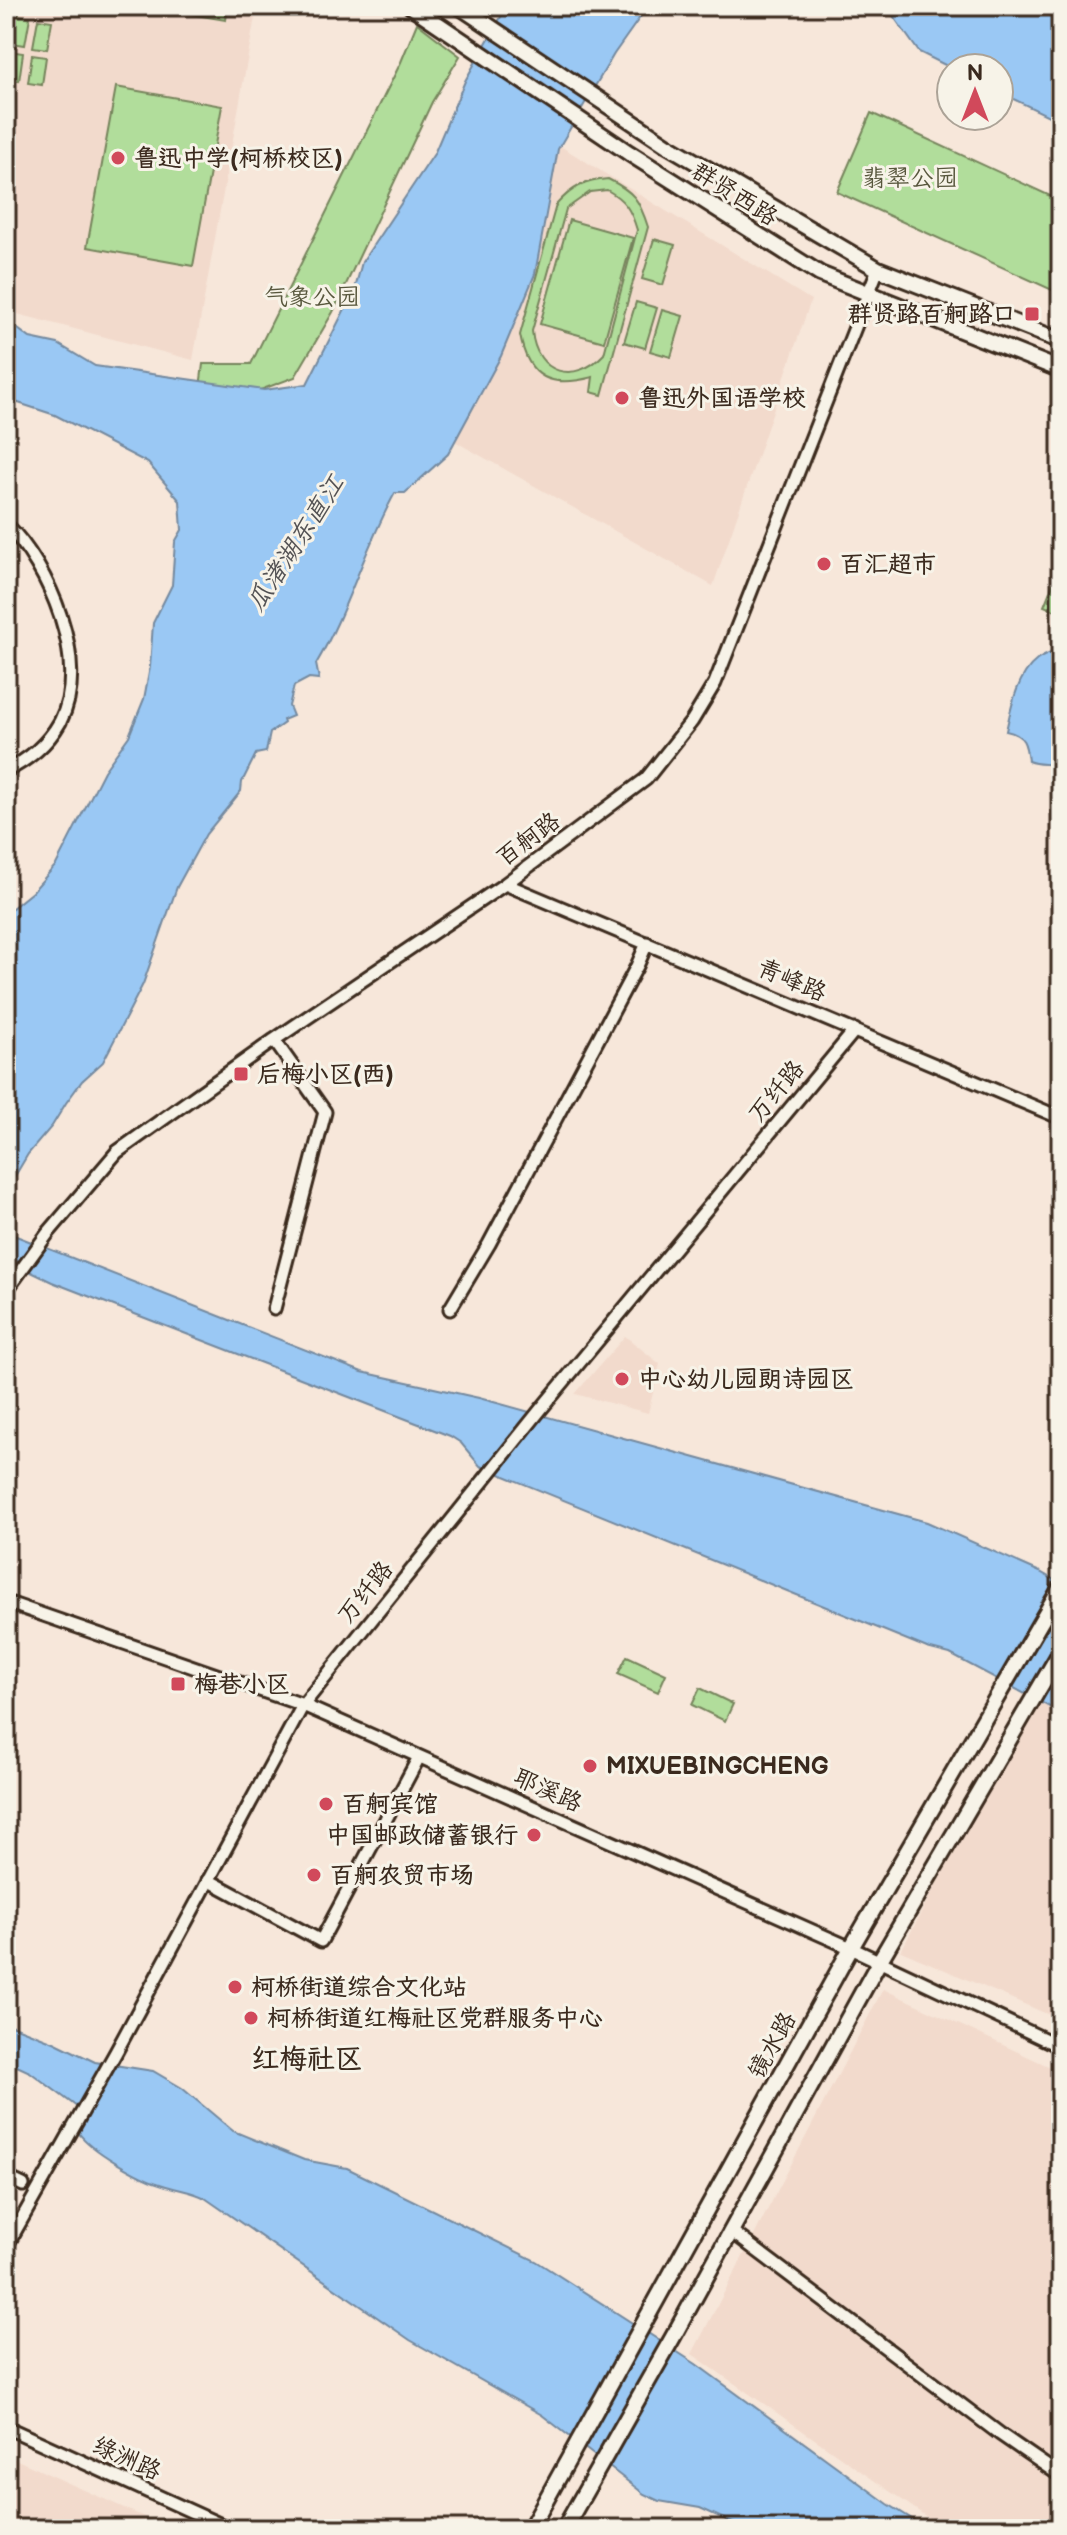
<svg xmlns="http://www.w3.org/2000/svg" width="1067" height="2535" font-family="'Balsamiq Sans','LXGW WenKai TC',sans-serif">
  <style>
    .built { fill: #f2dacc }
    .green { fill: #b1dd9b; stroke: #76845c; stroke-width: 2; fill-rule: evenodd }
    .water { fill: #9ac8f4; stroke: #74899e; stroke-width: 2 }
    .lines { fill: none; stroke-linecap: round; stroke-linejoin: round }
    .minor-casing { stroke: #3b2a1e; stroke-width: 17 }
    .major-casing { stroke: #3b2a1e; stroke-width: 20 }
    .minor { stroke: #f7f3e8; stroke-width: 11 }
    .major { stroke: #f7f3e8; stroke-width: 14 }
    .poi-dot { fill: #d1495b; stroke: #f7f3e8; stroke-width: 3 }
    .labels { text-anchor: middle; stroke-width: 6; stroke-linejoin: round; paint-order: stroke }
    .poi-label { font-size: 24px; font-weight: bold; fill: #3b2a1e; stroke: #f7f3e8; text-anchor: start }
    .park-label { font-size: 24px; fill: #58573d; stroke: #f7f3e8 }
    .street-label { font-size: 24px; fill: #3b2a1e; stroke: #f7f3e8 }
    .water-label { font-size: 26px; font-style: italic; fill: #535254; stroke: #f7f3e8 }
    .quarter-label { font-size: 28px; font-weight: bold; fill: #3b2a1e; stroke: #f7f3e8 }
  </style>
  <rect width="100%" height="100%" fill="#f7e7da"/>
  <filter id="ink" filterUnits="userSpaceOnUse"><feTurbulence type="fractalNoise" baseFrequency=".0125" numOctaves="2"/><feDisplacementMap in="SourceGraphic" scale="16" xChannelSelector="R" yChannelSelector="G"/><feConvolveMatrix kernelMatrix="1 2 1 2 8 2 1 2 1" color-interpolation-filters="sRGB"/></filter>
  <g filter="url(#ink)">
    <path class="built" d="M6 6H257L193 360 6 311Z
      M557 144 811 300 713 586 449 438Z
      M625 1336 660 1364 648 1413 575 1394Z
      M1032 1701 1061 1708V2020L901 1951Z
      M883 1989 1061 2072V2529H944L692 2354Z
      M6 2455 171 2529H6Z"/>
    <path class="green" d="M192 6H228L226 20 190 14Z
      M16 15 30 17 25 45 12 43Z
      M38 19 52 21 47 49 33 47Z
      M417 23 460 56 432 102 333 312 295 377 255 392 200 388 203 364H251L401 62Z
      M9 51 23 53 19 81 6 79Z
      M32 55 46 57 42 85 28 83Z
      M116 87 222 106 193 266 87 247Z
      M871 113 1061 201V294L837 192Z
      M608 179C634 192 639 199 648 227L602 395 591 392 593 377C552 388 528 380 520 335L556 205C572 187 584 181 608 179ZM607 190C625 200 631 210 637 230L604 354C575 385 536 375 532 331L566 209 590 192Z
      M569 220 633 238 604 342 540 324Z
      M654 239 675 245 663 285 642 279Z
      M636 302 657 308 645 348 624 342Z
      M662 310 683 316 671 357 650 351Z
      M1061 564V613L1044 606Z
      M627 1656 666 1674 658 1692 618 1674Z
      M700 1688 733 1704 725 1721 692 1705Z"/>
    <path class="water" d="M507 6H648L614 54 558 149 535 274 501 356 448 454 405 493H395C364 549 348 610 316 664L319 679 309 678 294 686 289 706 293 716 283 720 284 723 270 733 266 752 256 754 242 782 241 791 206 834 177 887 143 984 103 1062 82 1081 66 1103 52 1126 28 1154 6 1191V913L32 892 56 865 104 771 129 736 144 699 150 667 153 623 172 585 175 542 182 530 180 501 148 463 55 415 6 399V320L30 338 58 344 95 366 264 390 307 384 355 289 362 262 434 154 465 81Z
      M886 6H1061V122L999 92V68H951L919 52Z
      M1061 648V767C1049 762 1040 766 1028 761 1026 744 1025 735 1006 731 1011 708 1017 675 1037 660 1044 655 1054 652 1061 648Z
      M6 1232 362 1372 479 1398 927 1522 1040 1572 1061 1584V1713L950 1654 927 1648 480 1466 461 1443 450 1436 52 1282 6 1260Z
      M6 2023 54 2042 95 2062 153 2071 182 2088 233 2131 304 2160 347 2168 536 2261 696 2364 888 2504 928 2529H746L700 2508 659 2501 644 2494 542 2415 410 2340 205 2198C192 2191 178 2190 163 2185 141 2179 91 2151 78 2132L81 2110 30 2072 6 2061Z"/>
    <g class="lines">
      <g class="minor-casing">
        <path id="minor" d="M6 524C49 566 91 663 60 722 47 745 29 759 6 771
          M505 884 1061 1118
          M274 1040 325 1112 274 1309
          M6 1291 48 1233 117 1152 274 1040 505 884 646 779 692 721 715 683 878 269
          M450 1309 489 1244 637 966 647 943
          M6 1602 303 1705 851 1948 1061 2047
          M208 1880 321 1941 419 1757
          M6 2177 23 2185
          M731 2231 1000 2434 1061 2476
          M6 2247 116 2052 303 1705 541 1409 855 1030
          M6 2427 230 2529"/>
      </g>
      <g class="major-casing">
        <path id="major" d="M411 6 629 153 820 274 1061 370
          M459 6 667 145 878 269 1061 341
          M530 2529 851 1948 1061 1587
          M564 2529 673 2337 879 1962 1061 1651"/>
      </g>
      <use href="#minor" class="minor"/>
      <use href="#major" class="major"/>
    </g>
  </g>
  <g class="poi-dot">
    <circle cx="118" cy="158" r="8"/>
    <rect x="1024" y="306" width="16" height="16" rx="4"/>
    <circle cx="622" cy="398" r="8"/>
    <circle cx="824" cy="564" r="8"/>
    <rect x="233" y="1066" width="16" height="16" rx="4"/>
    <circle cx="622" cy="1379" r="8"/>
    <rect x="170" y="1676" width="16" height="16" rx="4"/>
    <circle cx="590" cy="1766" r="8"/>
    <circle cx="326" cy="1804" r="8"/>
    <circle cx="534" cy="1835" r="8"/>
    <circle cx="314" cy="1875" r="8"/>
    <circle cx="235" cy="1987" r="8"/>
    <circle cx="251" cy="2018" r="8"/>
  </g>
  <g class="labels">
    <g class="poi-label">
      <text x="134" y="166">鲁迅中学(柯桥校区)</text>
      <text x="1016" y="322" text-anchor="end">群贤路百舸路口</text>
      <text x="638" y="406">鲁迅外国语学校</text>
      <text x="840" y="572">百汇超市</text>
      <text x="257" y="1082">后梅小区(西)</text>
      <text x="638" y="1387">中心幼儿园朗诗园区</text>
      <text x="194" y="1692">梅巷小区</text>
      <text x="606" y="1774">MIXUEBINGCHENG</text>
      <text x="342" y="1812">百舸宾馆</text>
      <text x="518" y="1843" text-anchor="end">中国邮政储蓄银行</text>
      <text x="330" y="1883">百舸农贸市场</text>
      <text x="251" y="1995">柯桥街道综合文化站</text>
      <text x="267" y="2026">柯桥街道红梅社区党群服务中心</text>
    </g>
    <g class="park-label">
      <text x="910" y="186">翡翠公园</text>
      <text x="312" y="305">气象公园</text>
    </g>
    <g class="street-label">
      <text transform="translate(735 194) rotate(32)" y="8">群贤西路</text>
      <text transform="translate(528 839) rotate(-37)" y="8">百舸路</text>
      <text transform="translate(792 980) rotate(23)" y="8">青峰路</text>
      <text transform="translate(776 1091) rotate(-50)" y="8">万纤路</text>
      <text transform="translate(365 1592) rotate(-51)" y="8">万纤路</text>
      <text transform="translate(548 1790) rotate(24)" y="8">耶溪路</text>
      <text transform="translate(772 2045) rotate(-61)" y="8">镜水路</text>
      <text transform="translate(127 2458) rotate(24)" y="8">绿洲路</text>
    </g>
    <g class="water-label">
      <text transform="translate(295 543) rotate(-57)" y="9">瓜渚湖东直江</text>
    </g>
    <g class="quarter-label">
      <text x="307" y="2068">红梅社区</text>
    </g>
  </g>
  <rect width="1067" height="2535" fill="none" stroke="#f7f3e8" stroke-width="32"/>
  <rect x="16" y="16" width="1035" height="2503" fill="none" stroke="#3b2a1e" stroke-width="3" filter="url(#ink)"/>
  <g transform="translate(975 92)"><circle r="38" fill="#f7f3e8" stroke="#aca397" stroke-width="2"/>
  <path d="M0-6L14 30L0 20L-14 30Z" fill="#d1495b"/>
  <text y="-12" font-size="22" font-weight="bold" text-anchor="middle" fill="#3b2a1e">N</text>
  </g>
</svg>
